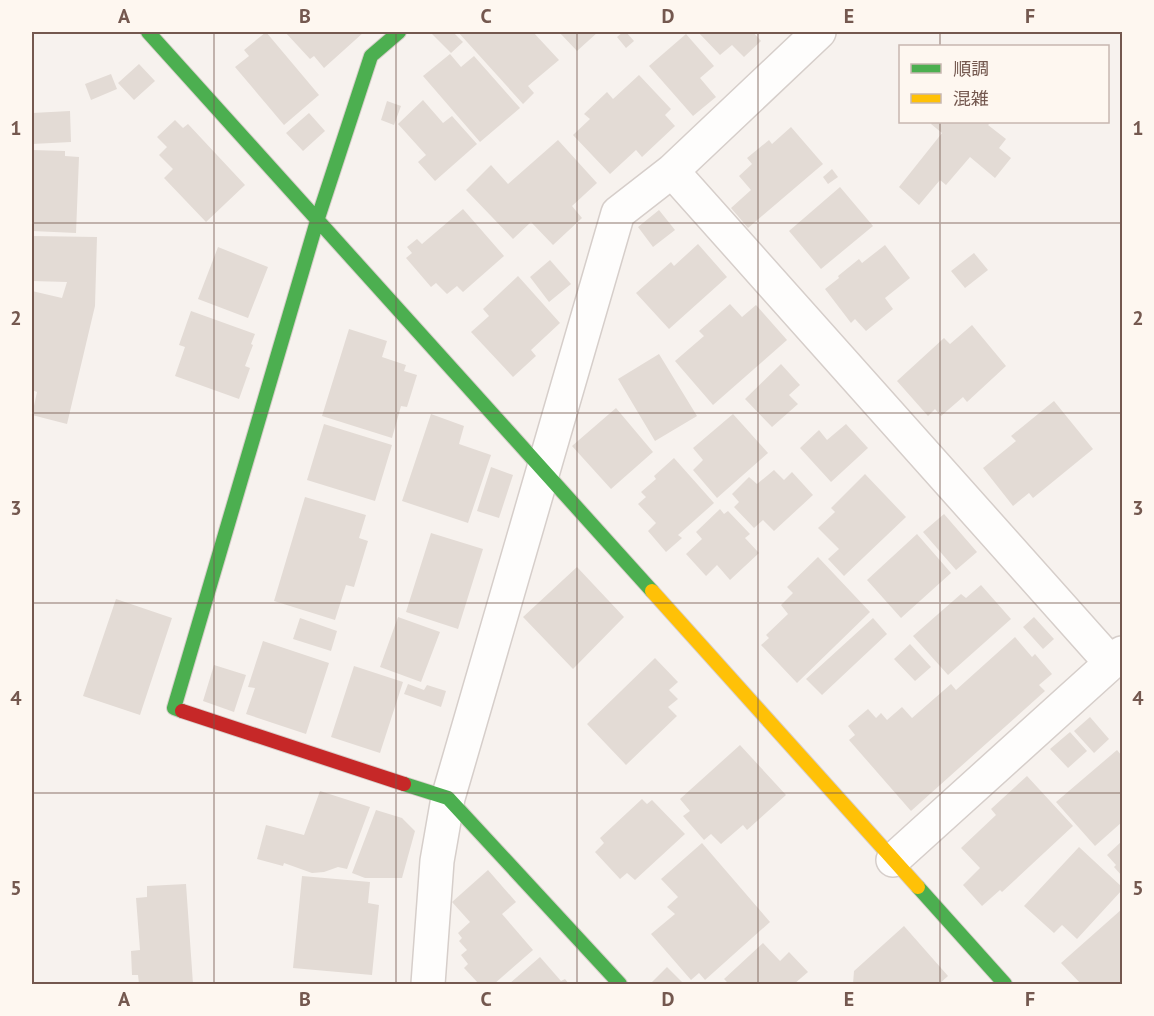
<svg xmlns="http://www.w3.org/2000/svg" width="1154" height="1016" font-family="'PT Sans','Noto Sans JP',sans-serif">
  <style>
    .building { fill: #e3dbd5 }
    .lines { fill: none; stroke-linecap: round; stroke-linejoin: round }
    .street-casing { stroke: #d6ceca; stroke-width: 36 }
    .fast-casing { stroke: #d7ceca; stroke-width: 16 }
    .slow-casing { stroke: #d7ceca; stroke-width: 16 }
    .jam-casing { stroke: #d7ceca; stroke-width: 16 }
    .street { stroke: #fefdfc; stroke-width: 33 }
    .fast { stroke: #4caf50; stroke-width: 14 }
    .slow { stroke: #ffc107; stroke-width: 14 }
    .jam { stroke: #c62828; stroke-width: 14 }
    .grid { fill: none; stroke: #74584f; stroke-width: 1.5; stroke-opacity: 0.55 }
    .neatline { fill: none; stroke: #74584f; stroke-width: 2 }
    .grid-label { font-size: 20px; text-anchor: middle; font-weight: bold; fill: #74584f }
  </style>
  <rect width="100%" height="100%" fill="#f7f2ee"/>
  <path class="building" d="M266 32 319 95 284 125 235 67 249 56 244 50Z
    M285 32H364L324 68 314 56 310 59Z
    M435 32H453L463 42 451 53 432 34Z
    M458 32H533L559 60 528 86 534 93 523 104Z
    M559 32H598L577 51Z
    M623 32H626L634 41 626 48 617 37Z
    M698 32H753L761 41 744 57 732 45 720 55Z
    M686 34 714 66 700 78 716 97 693 116 649 66Z
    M450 54 461 67 474 56 520 108 480 142 423 76Z
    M139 64 155 81 134 100 118 83Z
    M111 74 117 89 91 100 85 84Z
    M639 75 671 109 665 115 675 126 642 157 636 150 610 174 573 135 590 119 584 114 607 92 613 99Z
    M423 100 443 123 452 116 477 144 435 181 418 162 426 155 398 124Z
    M387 101 401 106 394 125 381 120Z
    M70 111 71 142 32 144V113Z
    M309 113 325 131 303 151 286 133Z
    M175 120 183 128 188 124 245 185 206 222 164 178 173 169 159 155 167 147 157 137Z
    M932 122H991L988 125 1006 139 999 148 1011 158 995 178 970 157 946 185 940 180 919 205 899 187 942 133 931 124Z
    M791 127 823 164 748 228 731 208 751 190 739 176 752 164 747 158 769 140 772 144Z
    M558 140 597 183 572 206 582 218 553 245 531 222 513 239 466 190 491 165 508 184Z
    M32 150 65 151V156L79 157 76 233 32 231Z
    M832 169 838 177 828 184 823 177Z
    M840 187 873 226 821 269 789 231Z
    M463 209 504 256 463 292 457 286 447 294 436 283 431 287 406 258 412 253 407 247 417 239 422 244Z
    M659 210 675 230 653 247 638 227Z
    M32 236 97 237 95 306 67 424 32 415 37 392 32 390V291L62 298 67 282 32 281Z
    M698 244 727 277 669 329 636 293 671 262 674 266Z
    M885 245 910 278 885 298 893 309 866 331 855 319 851 323 825 289 839 278 838 276 859 259 862 263Z
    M218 247 268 267 248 318 198 299Z
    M974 253 988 270 965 288 951 271Z
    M550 260 571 284 549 302 530 277Z
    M518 276 560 323 531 350 536 356 513 377 471 332 489 316 483 309Z
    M730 304 742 317 756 305 787 340 713 405 675 361 704 336 699 331Z
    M191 311 255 334 251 344 253 345 245 366 250 368 239 399 175 376 185 347 179 345Z
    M972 325 1006 366 967 402 963 397 941 416 935 409 928 416 897 381 944 338 950 344Z
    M349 329 387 341 382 357 406 365 404 371 417 375 407 407 401 406 392 438 322 416Z
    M659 354 697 416 655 441 618 379Z
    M781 364 800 385 789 395 798 404 772 427 745 399Z
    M1054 401 1093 449 1033 498 1029 493 1013 506 983 468 1016 441 1011 436Z
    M616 408 653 452 611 489 572 446Z
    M431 414 464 426 459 444 491 455 468 523 402 501Z
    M733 414 768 453 717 498 693 470 703 460 693 448Z
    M324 424 392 445 375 501 307 480Z
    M846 424 868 448 831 482 800 448 819 430 827 440Z
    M674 458 714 503 678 535 682 538 666 552 648 531 656 523 638 504 646 497 641 492 656 479 654 476Z
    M491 467 513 475 499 518 477 511Z
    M774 470 784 480 792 472 813 495 774 531 763 520 754 528 734 507 739 502 732 494 749 477 757 484Z
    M865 474 906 517 844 576 828 559 839 549 818 528 835 512 831 508Z
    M305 497 366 515 359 538 368 541 354 587 346 585 335 620 274 601Z
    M720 509 724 514 728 511 750 534 745 538 759 553 730 580 717 565 706 576 686 554 702 539 696 532Z
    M944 514 977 552 956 570 923 532Z
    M431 533 483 549 458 629 406 612Z
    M917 534 951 573 901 618 867 580Z
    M818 557 870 612 797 683 761 645 769 638 766 635 788 614 781 605 793 593 787 587Z
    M577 567 624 617 573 669 523 617Z
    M981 585 1011 619 948 675 913 636 961 594 966 598Z
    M116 599 172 618 140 715 83 696Z
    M398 617 440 632 421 682 380 667Z
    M1034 617 1054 639 1043 649 1023 627Z
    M300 618 337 631 331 651 293 639Z
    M873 618 887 634 822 695 806 679Z
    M1015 637 1032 657 1035 654 1052 674 1039 685 1045 691 911 811 849 740 855 735 848 726 868 709 876 718 881 713 887 720 902 707 912 718 951 684 956 690Z
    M263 641 329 663 306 734 246 714 255 688 248 687Z
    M910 644 931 667 915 681 894 659Z
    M655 658 678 682 669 690 678 699 668 707 677 716 626 765 587 724Z
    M214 665 246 675 234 712 203 701Z
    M354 666 403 682 380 753 331 737Z
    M408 684 424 690 427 685 446 691 441 707 404 694Z
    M1090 717 1109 739 1094 753 1074 731Z
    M1070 732 1087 751 1068 768 1050 749Z
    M740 745 786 795 747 830 743 825 721 844 711 834 704 840 683 816 690 811 680 799Z
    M1117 750 1122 756V822L1095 846 1056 802Z
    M1027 776 1073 826 1002 892 1000 890 982 906 963 885 980 868 961 848 996 815 991 809Z
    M320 791 370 807 347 869 338 867 324 872 312 873 284 863 283 866 257 859 266 825 304 835Z
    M642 799 647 804 652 800 685 834 635 880 627 873 620 879 595 852 604 843 600 838Z
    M376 810 402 818 415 831 402 878H365L352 873Z
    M1122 841V876L1114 867 1116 865 1107 855Z
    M702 843 770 922 705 980 699 973 691 980 651 934 675 914 667 907 678 897 661 879Z
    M1079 847 1122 887V890L1077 939 1062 925 1054 933 1024 906Z
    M488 870 516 902 502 914 533 950 494 984H479L464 968 468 964 461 955 467 950 459 941 462 938 458 933 470 922 452 902Z
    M302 876 370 882 368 903 379 905 372 975 293 968Z
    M186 884 193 984H139L138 975H132L131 951 140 950 136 898 147 897V886Z
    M1122 909V984H1081L1061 963Z
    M904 926 948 976 939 984H853L854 971Z
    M763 943 780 961 789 952 808 972 794 984H729L724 979Z
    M540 957 561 981 565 979 569 984H509Z
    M667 967 684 984H650Z"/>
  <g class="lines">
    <g class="street-casing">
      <path id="street" d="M672 171 1111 663
        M893 860 1122 653
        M428 984 437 861 448 798 618 213 672 171 819 32"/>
    </g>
    <g class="fast-casing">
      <path id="fast" d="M148 32 652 591
        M182 711 174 708 317 221 371 56 399 32
        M404 784 448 798 620 984
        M918 887 1005 984"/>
    </g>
    <g class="slow-casing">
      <path id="slow" d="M652 591 918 887"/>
    </g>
    <g class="jam-casing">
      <path id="jam" d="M182 711 404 784"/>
    </g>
    <use href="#street" class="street"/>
    <use href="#fast" class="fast"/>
    <use href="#slow" class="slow"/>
    <use href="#jam" class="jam"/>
  </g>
  <path class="grid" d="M214 32V984M396 32V984M577 32V984M758 32V984M940 32V46M940 122V984M32 223H1122M32 413H1122M32 603H1122M32 793H1122"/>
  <rect width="1154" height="1016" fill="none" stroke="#fef7f0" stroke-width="66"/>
  <rect x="899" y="45" width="210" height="78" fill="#fef7f0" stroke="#c7b7b0" stroke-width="1.5"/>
  <rect x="911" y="64" width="30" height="9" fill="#4caf50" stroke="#c7b7b0" stroke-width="1.5"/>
  <text x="953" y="75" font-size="18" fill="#74584f">順調</text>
  <rect x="911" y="94" width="30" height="9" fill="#ffc107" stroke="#c7b7b0" stroke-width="1.5"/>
  <text x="953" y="105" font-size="18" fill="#74584f">混雑</text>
  <rect x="33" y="33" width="1088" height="950" class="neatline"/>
  <g class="grid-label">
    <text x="124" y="23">A</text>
    <text x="305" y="23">B</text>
    <text x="486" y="23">C</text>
    <text x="668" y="23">D</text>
    <text x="849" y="23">E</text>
    <text x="1030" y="23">F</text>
    <text x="16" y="135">1</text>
    <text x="1138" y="135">1</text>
    <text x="16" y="325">2</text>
    <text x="1138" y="325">2</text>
    <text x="16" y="515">3</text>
    <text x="1138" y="515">3</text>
    <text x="16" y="705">4</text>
    <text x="1138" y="705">4</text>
    <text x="16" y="895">5</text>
    <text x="1138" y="895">5</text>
    <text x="124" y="1006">A</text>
    <text x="305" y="1006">B</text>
    <text x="486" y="1006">C</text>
    <text x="668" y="1006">D</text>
    <text x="849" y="1006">E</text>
    <text x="1030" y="1006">F</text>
  </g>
</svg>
